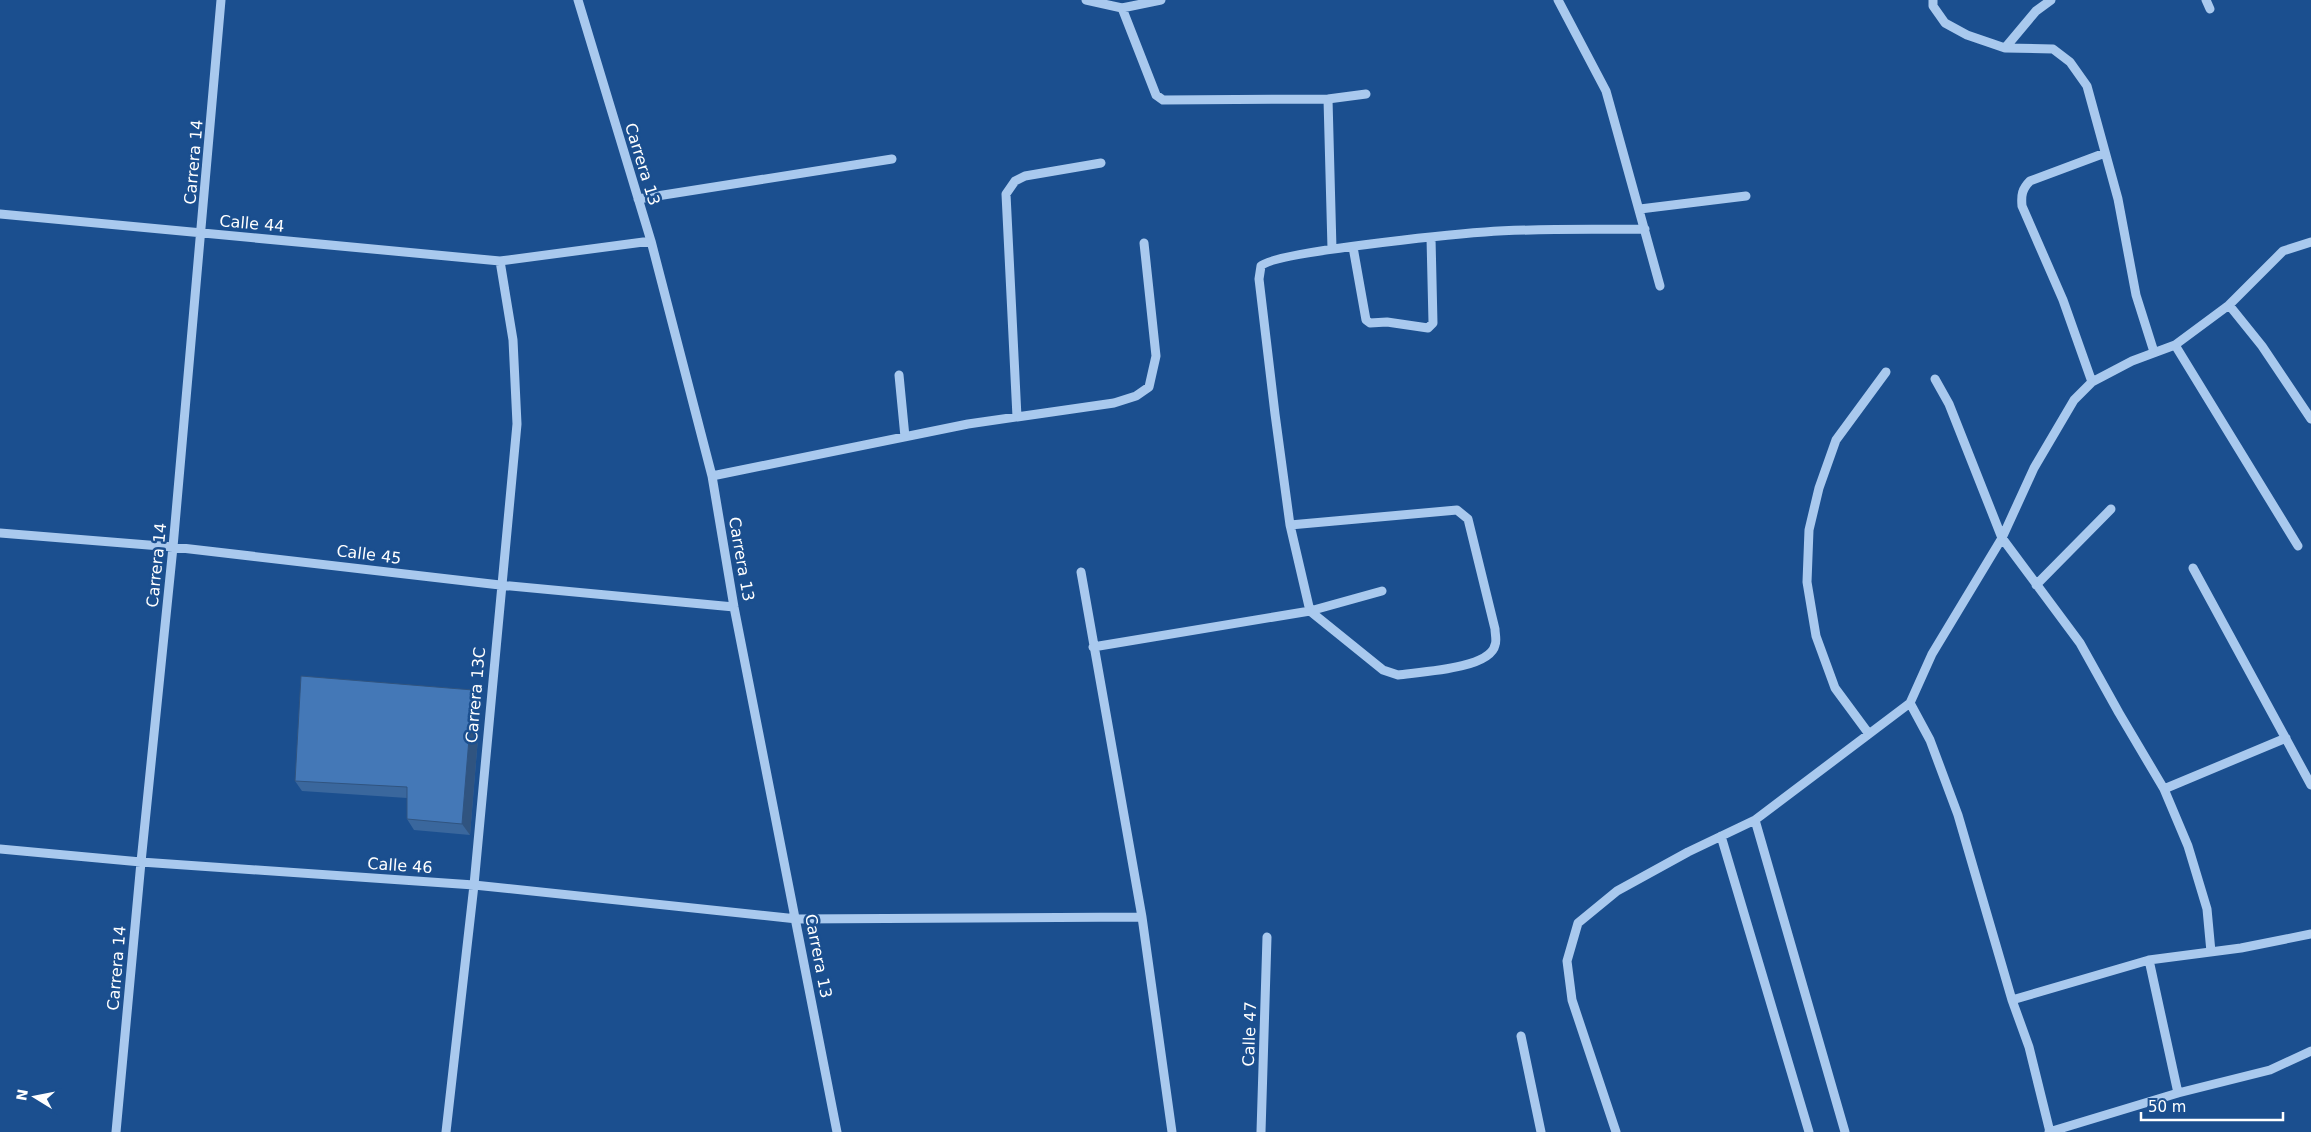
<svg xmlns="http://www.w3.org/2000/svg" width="2311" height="1132" font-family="'DejaVu Sans',sans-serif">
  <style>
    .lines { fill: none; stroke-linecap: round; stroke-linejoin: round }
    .minor { stroke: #a9c9ee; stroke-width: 9 }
    .wall { fill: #3a679d }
    .shaded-wall { fill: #305480 }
    .building { fill: #4478b7; stroke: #305480 }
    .labels { text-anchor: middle; stroke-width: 5; stroke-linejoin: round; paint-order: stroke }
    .street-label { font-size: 16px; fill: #fff; stroke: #1b4f8f }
  </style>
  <rect width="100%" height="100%" fill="#1b4f8f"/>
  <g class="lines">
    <path class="minor" d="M578 0 651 241 712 476 734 607 837 1132
      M1086 0 1122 8 1161 0
      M1558 0 1606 91 1660 286
      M1933 0V6L1945 23 1967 35 2005 48 2053 49 2070 62 2087 86 2118 199 2136 295 2154 352
      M2206 0 2210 9
      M1122 8 1156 95 1163 100 1328 99 1366 94
      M2005 48 2036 11 2051 0
      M1328 99 1332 249
      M638 199 892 159
      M1640 209 1746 196
      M0 214 500 261 651 241
      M1353 247 1366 320 1370 323 1387 322 1428 328 1433 323 1431 238
      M2229 305 2283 251 2311 242
      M2175 345 2298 546
      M899 375 905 437
      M1935 379 1949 404 2002 538 2080 643 2119 713 2164 789 2188 846 2207 909 2211 952
      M2092 382 2063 300 2022 206C2021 195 2022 189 2030 181L2105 153
      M1017 417 1006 194 1015 181 1025 176 1101 163
      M712 476 968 424 1114 403 1136 396 1149 387 1156 356 1144 243
      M1290 525 1457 510 1468 519 1495 629C1495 634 1497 641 1495 645 1490 669 1419 672 1398 675L1383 670 1310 611 1290 525 1275 414 1259 279 1261 266C1273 252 1456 234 1485 232 1538 228 1592 230 1645 229
      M0 533 173 547 500 585 734 607
      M2193 568 2311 785
      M2036 585 2111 509
      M1093 647 1310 611 1382 591
      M1910 703 1930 740 1958 815 2012 1000 2029 1047 2050 1132
      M1869 734 1835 688 1816 636 1807 582 1809 530 1819 488 1836 440 1886 372
      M2164 789 2286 738
      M1755 820 1845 1132
      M1721 836 1809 1132
      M0 849 141 862 474 885 797 919 1142 917 1081 572
      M1142 917 1172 1132
      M2149 960 2178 1093
      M2012 1000 2149 960 2241 948 2311 934
      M1521 1036 1541 1132
      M116 1132 141 862 173 547 221 0
      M446 1132 474 885 517 424 513 340 500 261
      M1261 1132 1267 937
      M1616 1132 1572 1000 1567 961 1578 923 1617 891 1688 852 1755 820 1910 703 1932 654 2002 538 2034 468 2074 400 2092 382 2132 361 2175 345 2229 305 2262 346 2311 419
      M2049 1132 2178 1093 2270 1070 2311 1051"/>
  </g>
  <path class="wall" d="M481 701 470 835 414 830 407 819V798L302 791 295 781Z"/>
  <path class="shaded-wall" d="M473 690 481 701 470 835 462 824Z"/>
  <path class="building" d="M301 676 473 690 462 824 407 819V787L295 781Z"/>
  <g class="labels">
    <g class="street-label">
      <text transform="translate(193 162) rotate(-85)" y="6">Carrera 14</text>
      <text transform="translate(643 164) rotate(73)" y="6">Carrera 13</text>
      <text transform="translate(252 223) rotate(5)" y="6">Calle 44</text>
      <text transform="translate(369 554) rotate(7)" y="6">Calle 45</text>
      <text transform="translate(742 559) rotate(80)" y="6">Carrera 13</text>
      <text transform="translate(156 565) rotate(-84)" y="6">Carrera 14</text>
      <text transform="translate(475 695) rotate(-85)" y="6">Carrera 13C</text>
      <text transform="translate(400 865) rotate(4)" y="6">Calle 46</text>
      <text transform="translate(819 956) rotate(79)" y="6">Carrera 13</text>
      <text transform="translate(116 968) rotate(-85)" y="6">Carrera 14</text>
      <text transform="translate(1249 1034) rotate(-88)" y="6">Calle 47</text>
    </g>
  </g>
  <g transform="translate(35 1097) rotate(280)" stroke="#1b4f8f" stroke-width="4" paint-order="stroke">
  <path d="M0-4L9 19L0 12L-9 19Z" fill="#ffffff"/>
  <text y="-8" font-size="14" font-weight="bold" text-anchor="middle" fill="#ffffff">N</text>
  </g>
  <path d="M2141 1112v8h142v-8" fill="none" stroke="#ffffff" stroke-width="2.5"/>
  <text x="2148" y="1112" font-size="15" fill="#ffffff" stroke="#1b4f8f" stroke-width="4" paint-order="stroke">50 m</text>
</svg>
